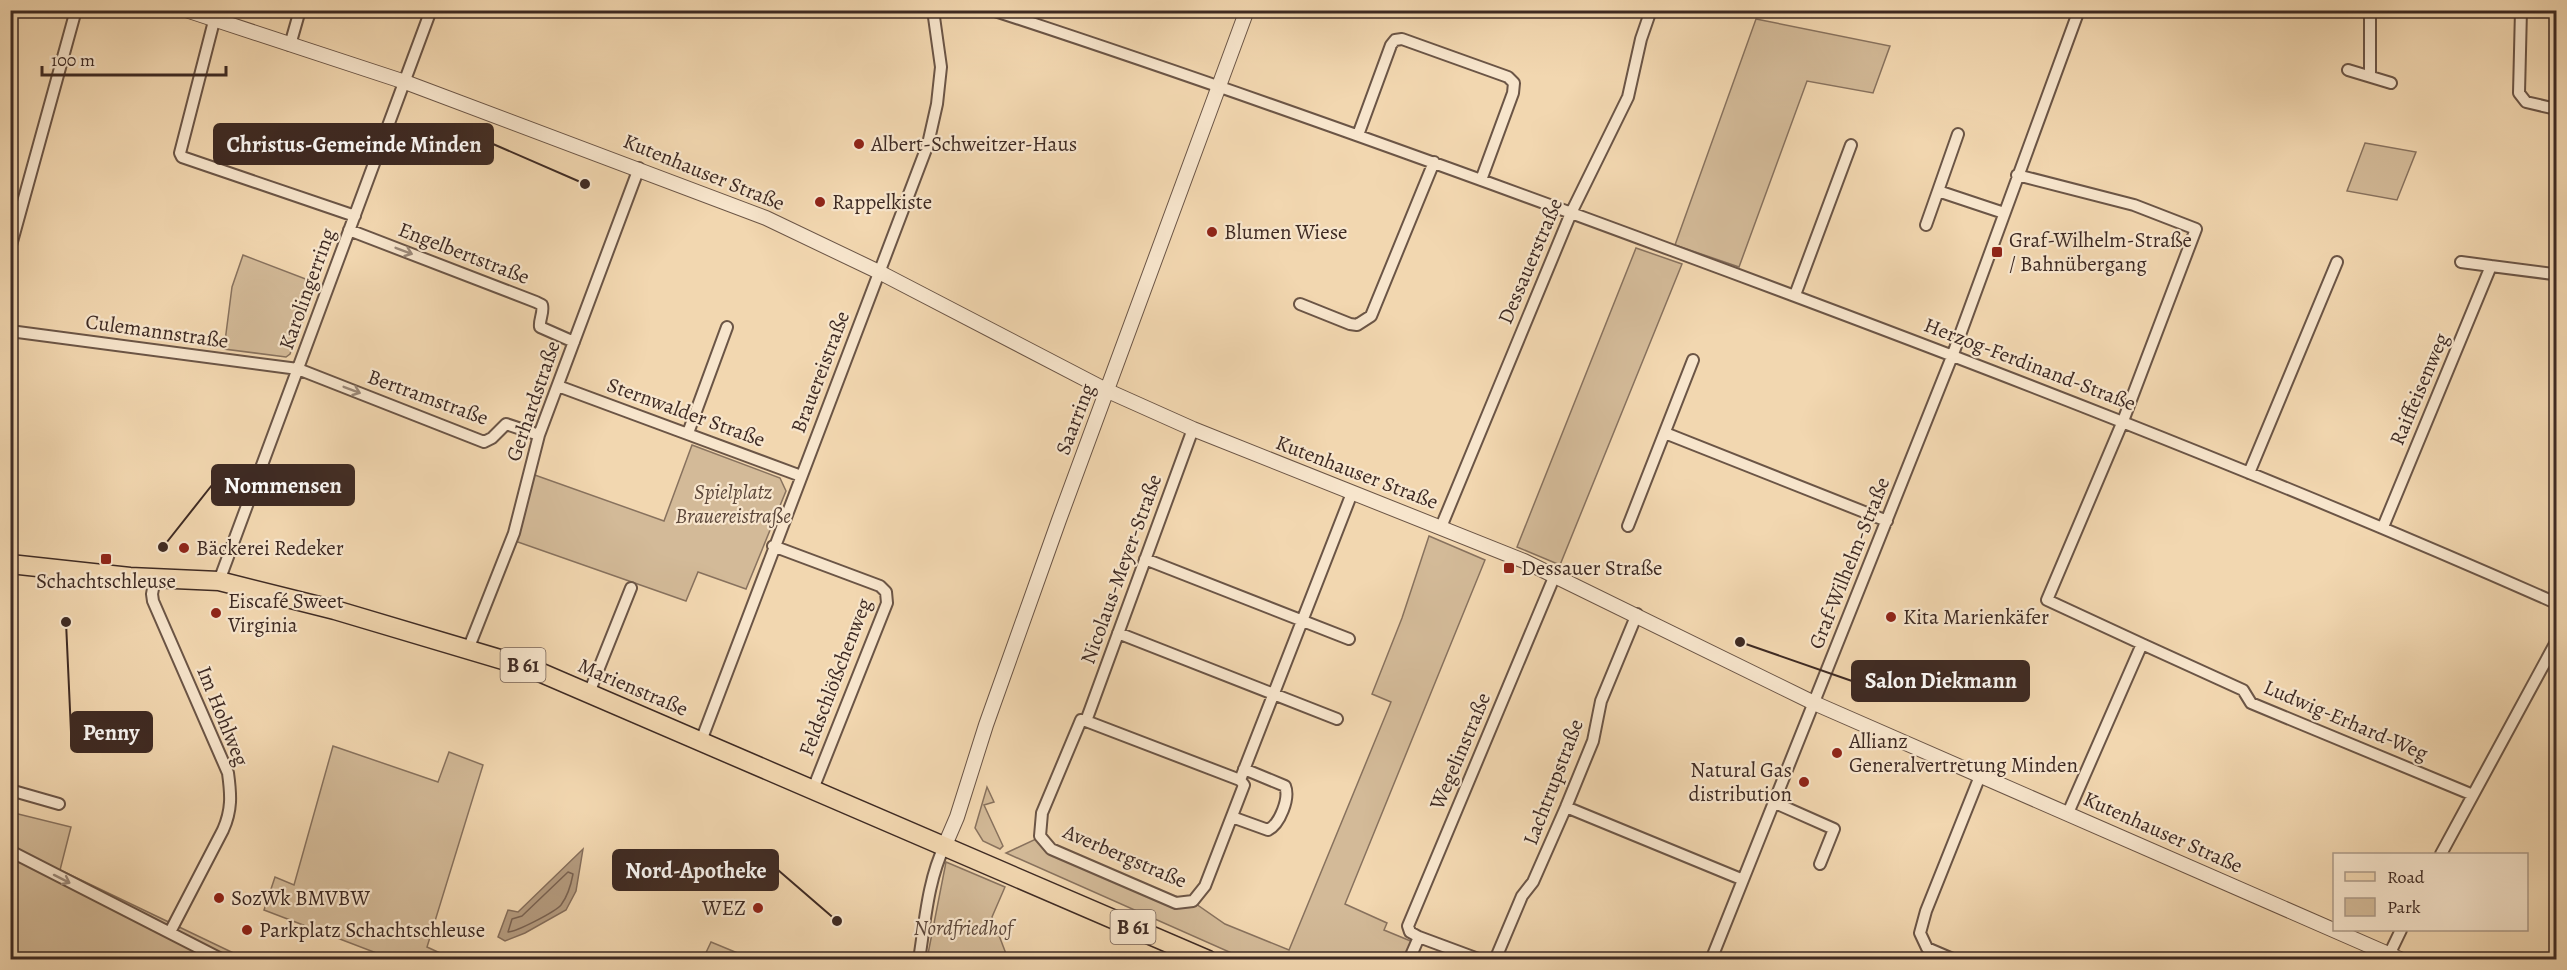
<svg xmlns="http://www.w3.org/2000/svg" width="2567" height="970" font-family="Alegreya,serif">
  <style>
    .green { fill: #d3ba98; stroke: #88725e; stroke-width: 1.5 }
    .water { fill: #b59c80; stroke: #856e5b; stroke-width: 1.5 }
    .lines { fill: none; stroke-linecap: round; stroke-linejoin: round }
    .shore { stroke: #7a6352; stroke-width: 1.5 }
    .minor-casing { stroke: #6b5546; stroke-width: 14 }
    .tertiary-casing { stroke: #6b5546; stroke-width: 16 }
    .primary-casing { stroke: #3e2a23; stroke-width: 21 }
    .minor { stroke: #f7e5cc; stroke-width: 10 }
    .tertiary { stroke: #f7e5cc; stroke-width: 14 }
    .primary { stroke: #f2d7b0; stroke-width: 18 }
    .oneway { stroke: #9a8878 }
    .poi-dot { fill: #8f2418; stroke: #f7e5cc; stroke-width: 2 }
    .labels { text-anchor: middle; stroke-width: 4.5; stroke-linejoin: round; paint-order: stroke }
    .shield { fill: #f7e5cc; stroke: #766256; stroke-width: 1.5 }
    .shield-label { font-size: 20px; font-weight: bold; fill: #3e2a23 }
    .poi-label { font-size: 21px; fill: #3e2a23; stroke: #f7e5cc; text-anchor: start }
    .street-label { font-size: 21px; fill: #3e2a23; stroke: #f7e5cc }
    .park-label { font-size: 21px; font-style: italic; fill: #5c473a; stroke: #f7e5cc }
    .leader { fill: none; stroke: #3e2a23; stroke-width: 2 }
    .callout-dot { fill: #3e2a23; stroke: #f7e5cc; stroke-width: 2 }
    .callout { fill: #3e2a23; stroke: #3e2a23; stroke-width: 2 }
    .callout-label { font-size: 22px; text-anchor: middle; font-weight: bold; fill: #fff }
  </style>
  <rect width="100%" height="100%" fill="#f2d7b0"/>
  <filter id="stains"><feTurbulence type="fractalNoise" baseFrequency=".00333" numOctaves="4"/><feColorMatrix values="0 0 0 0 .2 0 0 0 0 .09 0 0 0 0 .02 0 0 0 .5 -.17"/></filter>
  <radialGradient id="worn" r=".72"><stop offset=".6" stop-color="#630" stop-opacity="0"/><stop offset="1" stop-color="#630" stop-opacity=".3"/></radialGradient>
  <path class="green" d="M1756 19 1890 46 1873 93 1807 81 1739 267 1675 245Z
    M2365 143 2416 152 2397 200 2347 191Z
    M1636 248 1682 264 1560 565 1517 547Z
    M243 255 316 283 290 354 286 357 224 349 232 287Z
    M692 445 780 478 786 491 746 589 698 572 686 601 515 541 532 474 664 521Z
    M1429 536 1485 560 1345 904 1387 923 1384 930 1413 942 1406 959H1245L1006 853 1038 838 1177 907 1196 904 1225 924 1289 950 1391 702 1372 694 1402 618Z
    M333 746 438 782 449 752 483 765 427 947 453 959H392L264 910 275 877 294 885Z
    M987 787 994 802 984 805 1003 846 1000 849 983 841 975 828Z
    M10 812 71 827 60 870 246 959 21 960 11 954Z
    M946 862 1005 887 992 917 1008 959H927Z
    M711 942 752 959H703Z"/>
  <path class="water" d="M583 849 576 891 566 910 525 933 505 941 498 937 508 910 518 912Z"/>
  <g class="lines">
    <path class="shore" d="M568 872 573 874C571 885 567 897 561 905 555 912 516 932 508 932L512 919 522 916Z"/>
    <g class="minor-casing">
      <path id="minor" d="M992 10C1222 85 1448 167 1674 251 1971 361 2267 475 2556 603
        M2370 10V76
        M2521 10 2519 93 2526 102 2556 109
        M214 21 180 153 182 157 355 216
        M290 45 300 10
        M2348 70 2391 83
        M1958 134 1938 191 2004 213
        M1358 135 1391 45 1395 40 1402 39 1508 77 1514 83 1513 93 1481 180
        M2017 175 2134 205 2196 229 2123 421 2047 600 2142 644 2068 813
        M1926 225 1938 191
        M349 230 536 302 542 305C544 313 539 319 540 327L574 342
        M10 249 76 10
        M2461 262 2491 266
        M1795 295 1851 145
        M1300 304 1350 324 1357 325 1371 316 1434 162
        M10 331 298 369 484 442 492 438 506 424 539 435
        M558 386 801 476
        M688 433 727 327
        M1665 433 1887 521
        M2249 473 2337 262
        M1628 526 1693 360
        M1441 527 1571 213 1628 97 1641 39 1651 10
        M2383 527 2491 266 2553 274
        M773 546 880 586 886 592 887 603 813 789
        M1145 559 1349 639
        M155 578 152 594 153 601 228 773C231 795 232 810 223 830L170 932
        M219 581 431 10
        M1118 633 1337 719
        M2142 644 2243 690 2251 703 2473 795
        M469 647 514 533 539 435 639 168
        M589 693 631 588
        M1086 721 1081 720 1042 813 1040 836 1051 849 1176 903 1193 901 1205 886 1244 785 1240 780
        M1086 721 1193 429
        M1086 721 1240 780
        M701 741 928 144 937 104 941 67 933 10
        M1240 780 1352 493
        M10 790 59 804
        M1773 802 1834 829 1820 864
        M1566 807 1741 879
        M1232 817 1268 830C1280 824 1290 798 1285 786L1244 769
        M10 851 223 960
        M2441 854 2556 642
        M1419 937 1410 932 1408 926 1555 575
        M2387 959 2401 930
        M919 960C925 922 928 879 945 845
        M1409 960 1419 937 1481 960
        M1495 960 1522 896 1533 882 1566 807 1593 741 1601 701 1637 614
        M1711 960 1953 354 2079 10
        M1955 960 1927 948 1920 933 1926 911 1980 776"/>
    </g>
    <g class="tertiary-casing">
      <path id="tertiary" d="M186 10 405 82 766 218 879 272 1108 391 1193 429 1524 561 1814 703 2402 960
        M945 845 957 817 986 725 1059 520 1247 10"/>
    </g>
    <g class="primary-casing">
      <path id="primary" d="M10 564 130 577 219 581 335 610 530 668 1208 960"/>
    </g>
    <use href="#minor" class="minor"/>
    <use href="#tertiary" class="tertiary"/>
    <use href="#primary" class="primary"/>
  </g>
  <defs><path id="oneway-shaft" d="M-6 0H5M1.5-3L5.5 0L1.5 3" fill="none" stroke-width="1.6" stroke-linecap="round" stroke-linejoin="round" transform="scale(1.5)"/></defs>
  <g class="oneway">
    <use href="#oneway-shaft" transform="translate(404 251) rotate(21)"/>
    <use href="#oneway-shaft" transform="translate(352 390) rotate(21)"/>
    <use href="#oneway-shaft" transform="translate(62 879) rotate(27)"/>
  </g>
  <g class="poi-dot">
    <circle cx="859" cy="144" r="6"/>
    <circle cx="820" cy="202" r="6"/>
    <circle cx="1212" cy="232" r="6"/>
    <rect x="1991" y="246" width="12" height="12" rx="3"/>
    <circle cx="184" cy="548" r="6"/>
    <rect x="100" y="553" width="12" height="12" rx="3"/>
    <rect x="1503" y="562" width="12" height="12" rx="3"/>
    <circle cx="216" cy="613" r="6"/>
    <circle cx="1891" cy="617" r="6"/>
    <circle cx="1837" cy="753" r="6"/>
    <circle cx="1804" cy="782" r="6"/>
    <circle cx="219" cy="898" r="6"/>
    <circle cx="758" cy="908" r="6"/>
    <circle cx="247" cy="930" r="6"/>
  </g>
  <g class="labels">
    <g class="shield">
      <rect x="500.5" y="648" width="45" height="34" rx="4.5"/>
      <rect x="1110.5" y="910" width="45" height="34" rx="4.5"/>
    </g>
    <g class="shield-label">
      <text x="523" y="672">B 61</text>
      <text x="1133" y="934">B 61</text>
    </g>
    <g class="poi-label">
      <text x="871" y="151">Albert-Schweitzer-Haus</text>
      <text x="832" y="209">Rappelkiste</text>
      <text x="1224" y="239">Blumen Wiese</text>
      <text x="2009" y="247">Graf-Wilhelm-Straße<tspan x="2009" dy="24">/ Bahnübergang</tspan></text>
      <text x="196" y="555">Bäckerei Redeker</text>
      <text x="1521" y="575">Dessauer Straße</text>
      <text x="106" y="588" text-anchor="middle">Schachtschleuse</text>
      <text x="228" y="608">Eiscafé Sweet<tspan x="228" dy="24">Virginia</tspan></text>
      <text x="1903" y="624">Kita Marienkäfer</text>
      <text x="1849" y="748">Allianz<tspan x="1849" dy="24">Generalvertretung Minden</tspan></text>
      <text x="1792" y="777" text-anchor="end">Natural Gas<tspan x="1792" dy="24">distribution</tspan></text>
      <text x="231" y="905">SozWk BMVBW</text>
      <text x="746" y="915" text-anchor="end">WEZ</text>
      <text x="259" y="937">Parkplatz Schachtschleuse</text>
    </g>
    <g class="street-label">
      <text transform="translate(704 172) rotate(22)" y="7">Kutenhauser Straße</text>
      <text transform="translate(464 253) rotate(21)" y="7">Engelbertstraße</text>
      <text transform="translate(1530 261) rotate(-67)" y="7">Dessauerstraße</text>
      <text transform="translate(307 289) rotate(-70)" y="7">Karolingerring</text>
      <text transform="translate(157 331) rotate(8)" y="7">Culemannstraße</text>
      <text transform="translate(2030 364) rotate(21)" y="7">Herzog-Ferdinand-Straße</text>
      <text transform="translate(820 372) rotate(-69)" y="7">Brauereistraße</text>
      <text transform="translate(2419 389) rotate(-67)" y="7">Raiffeisenweg</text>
      <text transform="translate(428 397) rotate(20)" y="7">Bertramstraße</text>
      <text transform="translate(533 401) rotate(-71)" y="7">Gerhardstraße</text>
      <text transform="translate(686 412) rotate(20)" y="7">Sternwalder Straße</text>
      <text transform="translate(1075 419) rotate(-69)" y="7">Saarring</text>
      <text transform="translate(1357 472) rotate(21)" y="7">Kutenhauser Straße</text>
      <text transform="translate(1849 563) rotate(-68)" y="7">Graf-Wilhelm-Straße</text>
      <text transform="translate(1121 569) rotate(-70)" y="7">Nicolaus-Meyer-Straße</text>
      <text transform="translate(835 677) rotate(-69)" y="7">Feldschlößchenweg</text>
      <text transform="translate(633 687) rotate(23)" y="7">Marienstraße</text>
      <text transform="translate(223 716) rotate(68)" y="7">Im Hohlweg</text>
      <text transform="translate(2346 720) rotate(23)" y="7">Ludwig-Erhard-Weg</text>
      <text transform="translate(1460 751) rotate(-67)" y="7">Wegelinstraße</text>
      <text transform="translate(1553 782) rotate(-69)" y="7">Lachtrupstraße</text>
      <text transform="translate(2163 832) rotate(24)" y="7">Kutenhauser Straße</text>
      <text transform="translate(1125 856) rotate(23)" y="7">Averbergstraße</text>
    </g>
    <g class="park-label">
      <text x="733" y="499">Spielplatz<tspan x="733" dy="24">Brauereistraße</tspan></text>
      <text x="963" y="935">Nordfriedhof</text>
    </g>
  </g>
  <path class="leader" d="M585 184L493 144M163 547L212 485M1740 642L1852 681M66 622L71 732M837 921L778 870"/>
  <g class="callout-dot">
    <circle cx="585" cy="184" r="6"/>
    <circle cx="163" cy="547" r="6"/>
    <circle cx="1740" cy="642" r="6"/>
    <circle cx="66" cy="622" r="6"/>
    <circle cx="837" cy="921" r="6"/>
  </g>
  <g class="callout">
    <rect x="214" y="124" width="279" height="40" rx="6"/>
    <rect x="212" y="465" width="142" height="40" rx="6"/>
    <rect x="1852" y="661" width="177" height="40" rx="6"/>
    <rect x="71" y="712" width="81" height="40" rx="6"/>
    <rect x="613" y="850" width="165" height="40" rx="6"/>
  </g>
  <g class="callout-label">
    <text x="354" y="152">Christus-Gemeinde Minden</text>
    <text x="283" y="493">Nommensen</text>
    <text x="1941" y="688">Salon Diekmann</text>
    <text x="111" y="740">Penny</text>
    <text x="696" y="878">Nord-Apotheke</text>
  </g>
  <rect width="2567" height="970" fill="none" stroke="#f2d7b0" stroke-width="36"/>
  <rect x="12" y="12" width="2543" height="946" fill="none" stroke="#3e2a23" stroke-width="3"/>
  <rect x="18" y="18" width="2531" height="934" fill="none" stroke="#3e2a23" stroke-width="1.5"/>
  <rect x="2333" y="853" width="195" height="78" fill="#f7e5cc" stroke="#ad9a88" stroke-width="1.5"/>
  <rect x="2345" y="872" width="30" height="9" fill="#f2d7b0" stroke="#ad9a88" stroke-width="1.5"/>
  <text x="2387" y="883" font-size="18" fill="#3e2a23">Road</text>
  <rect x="2345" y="898" width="30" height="18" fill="#d3ba98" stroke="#ad9a88" stroke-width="1.5"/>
  <text x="2387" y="913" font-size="18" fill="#3e2a23">Park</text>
  <path d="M42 66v9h184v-9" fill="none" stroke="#3e2a23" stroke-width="3"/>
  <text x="51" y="66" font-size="18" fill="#3e2a23" stroke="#f7e5cc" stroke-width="4.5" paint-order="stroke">100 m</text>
  <rect width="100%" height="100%" filter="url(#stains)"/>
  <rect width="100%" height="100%" fill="url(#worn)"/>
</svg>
